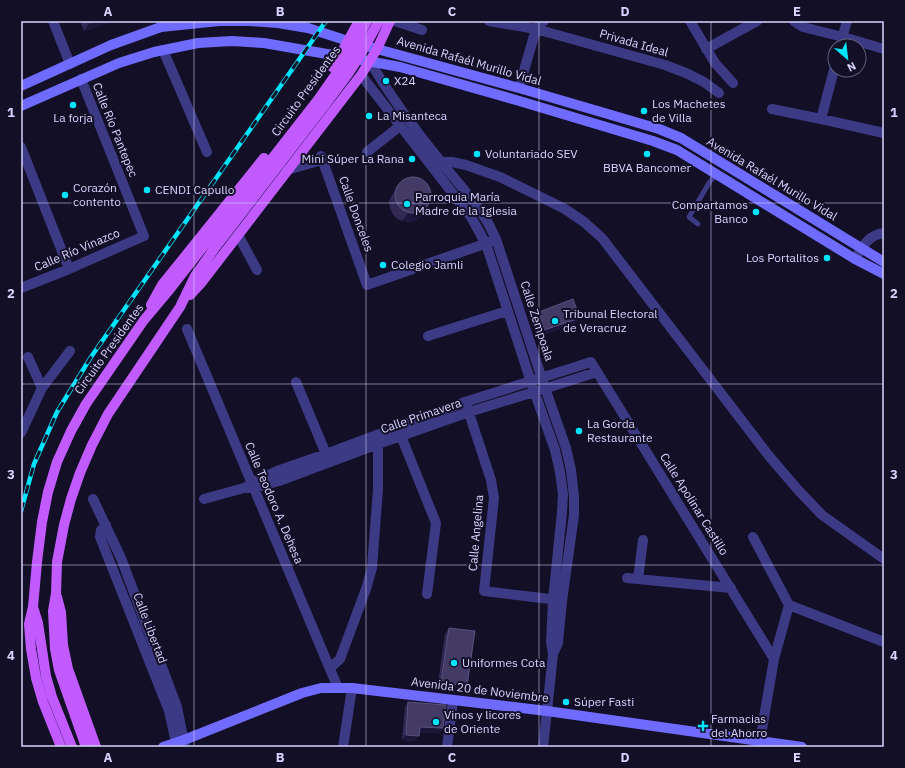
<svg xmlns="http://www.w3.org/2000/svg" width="905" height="768" font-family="'IBM Plex Sans',sans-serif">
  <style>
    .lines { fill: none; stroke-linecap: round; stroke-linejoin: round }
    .lane { stroke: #3d3a85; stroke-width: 5 }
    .street { stroke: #3d3a85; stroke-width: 10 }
    .secondary { stroke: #6f6bff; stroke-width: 10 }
    .primary { stroke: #c25bff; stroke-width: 10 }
    .rail-casing { stroke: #00e5ff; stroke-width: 4.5 }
    .rail { stroke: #130f26; stroke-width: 3; stroke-dasharray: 9; stroke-linecap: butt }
    .wall { fill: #312854 }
    .shaded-wall { fill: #1d163a }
    .building { fill: #433a66; stroke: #5a527e }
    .grid { fill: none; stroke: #d9d4ff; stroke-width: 1; stroke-opacity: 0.55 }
    .poi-dot { fill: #00e5ff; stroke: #130f26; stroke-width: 1.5 }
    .labels { text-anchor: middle; stroke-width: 4; stroke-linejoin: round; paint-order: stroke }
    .street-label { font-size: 12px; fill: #d9d4ff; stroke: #130f26 }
    .poi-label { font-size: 12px; fill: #d9d4ff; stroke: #130f26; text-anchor: start }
    .neatline { fill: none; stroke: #d9d4ff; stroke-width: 1.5 }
    .grid-label { font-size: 13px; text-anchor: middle; font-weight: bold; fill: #d9d4ff }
  </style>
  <rect width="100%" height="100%" fill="#130f26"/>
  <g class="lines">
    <path class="lane" d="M698 224 689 217 709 183 716 174"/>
    <path class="street" d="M53 21 70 64
      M395 21 422 30
      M489 21 536 29 665 65 686 73 704 82 719 93
      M690 21 715 63 733 83
      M794 21 803 27 843 37 884 49
      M840 46 847 21
      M706 49 757 21
      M163 50 207 152
      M370 62C391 97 415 130 441 162 457 182 475 201 488 223 491 228 493 234 496 239L545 388 566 448 571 470 574 496V515L562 601 558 643 553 654
      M361 75 471 217 486 244 531 382 555 450 560 472 563 494 562 512 553 600 551 642 553 654 547 711 543 747
      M519 88 536 29 544 21
      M772 109 821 119 884 133
      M821 119 835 66
      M21 147 69 269
      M367 152 400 126
      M321 156 367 285 490 242
      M437 165 440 162H452L466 165 500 177 565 209 584 222 602 238 769 456 799 491 822 515 884 559
      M287 170 322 160
      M238 235 257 270
      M855 259C863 246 868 235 884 233
      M21 288 69 269 144 236 81 79
      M187 329 338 688
      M428 336 507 311
      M28 357 42 388
      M296 382 326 454
      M467 407 491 480 494 498 484 591 558 600
      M399 431 436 523 427 594
      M21 433 42 388 70 351
      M244 488 252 483 277 471 326 454 465 402 591 362 774 659
      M93 499 121 558 177 707 185 747
      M204 499 244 488H254L279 481 378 444 469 412 534 392 597 372
      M106 525 101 530 100 537 169 711 177 747
      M753 537 789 605
      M627 578 731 588
      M638 579 643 540
      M789 605 884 642
      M330 668 340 659 366 589 372 568 378 489V444
      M760 741 774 659 789 605
      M343 747 352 688
      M447 747 453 701"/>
    <path class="secondary" d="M21 86 111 45 161 27 219 21H249L278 23 308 28 348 41 519 88 659 129 681 138 884 262
      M21 106 119 63 154 52 198 43 232 41 264 43 384 64 400 67 516 100 653 141 677 150 855 259 884 274
      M163 747 184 740 302 693 321 688H352L547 711 802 747"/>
    <path class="primary" d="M332 67 339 57 359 21
      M190 295 202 282 361 75 377 49 390 21
      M151 305 162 285 264 158
      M57 597 61 612 63 645 68 669 96 747
      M33 607 29 624 31 649 36 678 43 702 61 747
      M72 747 52 697 46 676 38 623 33 607 37 562 42 522 48 492 57 462 71 431 86 404 144 320 170 289 317 101 350 54 367 21
      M86 747 59 670 55 649 53 611 56 593 57 562 64 525 71 499 80 473 92 445 108 414 180 307 195 276 214 249 325 105 348 74 359 57 379 21"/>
    <g class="rail-casing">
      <path id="rail" d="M21 511 34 464 57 412 91 357 326 21"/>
    </g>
    <use href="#rail" class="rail"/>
  </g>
  <path class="wall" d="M80 21H115L84 31Z
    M400 183 421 216 416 220 410 222 402 221 396 218 392 213 390 208 389 201 391 197Z
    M539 312 580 318 575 324 540 336 535 319Z
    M449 628 463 692 437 689 445 634Z
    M408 702 443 728 440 733H419V736L415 741 402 740 405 707Z"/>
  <path class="shaded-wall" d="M96 21H115L84 31 89 23Z
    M427 208 421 216 416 220 410 222 402 221 408 213Z
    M580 318 575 324 540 336 544 330Z
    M441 682 467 686 463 692 437 689Z
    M420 727 443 728 440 733H416Z
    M406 735 419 736 415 741 402 740Z"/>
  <path class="building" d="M89 21H96L89 23Z
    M395 195a18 18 0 1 1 36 0a18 18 0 1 1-36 0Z
    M573 299 580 318 544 330 539 312Z
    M449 628 475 631 467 686 441 682Z
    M408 702 446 705 443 728 420 727 419 736 406 735Z"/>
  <path class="grid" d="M194 21V747M366 21V747M539 21V747M711 21V747M21 203H884M21 384H884M21 565H884"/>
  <g class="poi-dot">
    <circle cx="386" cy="81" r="4"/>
    <circle cx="73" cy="105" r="4"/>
    <circle cx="644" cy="111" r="4"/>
    <circle cx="369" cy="116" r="4"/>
    <circle cx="477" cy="154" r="4"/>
    <circle cx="647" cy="154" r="4"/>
    <circle cx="412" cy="159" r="4"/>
    <circle cx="147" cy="190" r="4"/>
    <circle cx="65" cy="195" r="4"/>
    <circle cx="407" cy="204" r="4"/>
    <circle cx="756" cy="212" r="4"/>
    <circle cx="827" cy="258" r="4"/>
    <circle cx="383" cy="265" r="4"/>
    <circle cx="555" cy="321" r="4"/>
    <circle cx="579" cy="431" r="4"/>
    <circle cx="454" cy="663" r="4"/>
    <circle cx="566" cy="702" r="4"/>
    <circle cx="436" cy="722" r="4"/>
    <path d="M701 720h4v4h4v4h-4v4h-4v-4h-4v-4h4z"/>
  </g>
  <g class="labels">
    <g class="street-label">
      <text transform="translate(634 43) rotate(16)" y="4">Privada Ideal</text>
      <text transform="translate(469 61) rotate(16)" y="4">Avenida Rafaél Murillo Vidal</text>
      <text transform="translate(306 91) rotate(-54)" y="4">Circuito Presidentes</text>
      <text transform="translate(115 130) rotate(68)" y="4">Calle Río Pantepec</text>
      <text transform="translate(772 179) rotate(31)" y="4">Avenida Rafaél Murillo Vidal</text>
      <text transform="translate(356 214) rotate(70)" y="4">Calle Donceles</text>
      <text transform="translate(77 250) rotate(-23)" y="4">Calle Río Vinazco</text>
      <text transform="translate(537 321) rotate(72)" y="4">Calle Zempoala</text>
      <text transform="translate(109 349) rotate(-54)" y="4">Circuito Presidentes</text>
      <text transform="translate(421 416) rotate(-19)" y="4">Calle Primavera</text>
      <text transform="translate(274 503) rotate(67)" y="4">Calle Teodoro A. Dehesa</text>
      <text transform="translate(694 504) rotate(58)" y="4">Calle Apolinar Castillo</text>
      <text transform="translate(476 533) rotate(-85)" y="4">Calle Angelina</text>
      <text transform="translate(150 628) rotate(69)" y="4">Calle Libertad</text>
      <text transform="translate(480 690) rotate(7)" y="4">Avenida 20 de Noviembre</text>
    </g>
    <g class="poi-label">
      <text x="394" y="85">X24</text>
      <text x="652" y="108">Los Machetes<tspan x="652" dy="14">de Villa</tspan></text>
      <text x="377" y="120">La Misanteca</text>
      <text x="73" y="122" text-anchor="middle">La forja</text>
      <text x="485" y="158">Voluntariado SEV</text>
      <text x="404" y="163" text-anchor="end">Mini Súper La Rana</text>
      <text x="647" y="172" text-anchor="middle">BBVA Bancomer</text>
      <text x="73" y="192">Corazón<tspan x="73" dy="14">contento</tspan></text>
      <text x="155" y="194">CENDI Capullo</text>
      <text x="415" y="201">Parroquia María<tspan x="415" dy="14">Madre de la Iglesia</tspan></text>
      <text x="748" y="209" text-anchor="end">Compartamos<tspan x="748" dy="14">Banco</tspan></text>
      <text x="819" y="262" text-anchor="end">Los Portalitos</text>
      <text x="391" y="269">Colegio Jamli</text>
      <text x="563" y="318">Tribunal Electoral<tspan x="563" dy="14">de Veracruz</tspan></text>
      <text x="587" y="428">La Gorda<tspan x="587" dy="14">Restaurante</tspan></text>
      <text x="462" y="667">Uniformes Cota</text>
      <text x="574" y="706">Súper Fasti</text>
      <text x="444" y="719">Vinos y licores<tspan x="444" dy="14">de Oriente</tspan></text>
      <text x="711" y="723">Farmacias<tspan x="711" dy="14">del Ahorro</tspan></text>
    </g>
  </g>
  <rect width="905" height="768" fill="none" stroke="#130f26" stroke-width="44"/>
  <g transform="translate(847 58) rotate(152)"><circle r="19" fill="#130f26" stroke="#625e7d"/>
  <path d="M0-3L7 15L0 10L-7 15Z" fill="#00e5ff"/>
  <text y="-6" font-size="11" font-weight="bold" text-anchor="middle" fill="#d9d4ff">N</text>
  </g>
  <rect x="22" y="22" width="861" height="724" class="neatline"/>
  <g class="grid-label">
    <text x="108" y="16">A</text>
    <text x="280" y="16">B</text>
    <text x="452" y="16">C</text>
    <text x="625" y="16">D</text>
    <text x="797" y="16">E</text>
    <text x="11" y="117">1</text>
    <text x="894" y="117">1</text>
    <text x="11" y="298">2</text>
    <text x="894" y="298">2</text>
    <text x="11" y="479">3</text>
    <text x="894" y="479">3</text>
    <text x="11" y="660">4</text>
    <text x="894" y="660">4</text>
    <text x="108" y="762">A</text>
    <text x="280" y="762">B</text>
    <text x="452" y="762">C</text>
    <text x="625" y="762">D</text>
    <text x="797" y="762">E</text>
  </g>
</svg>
